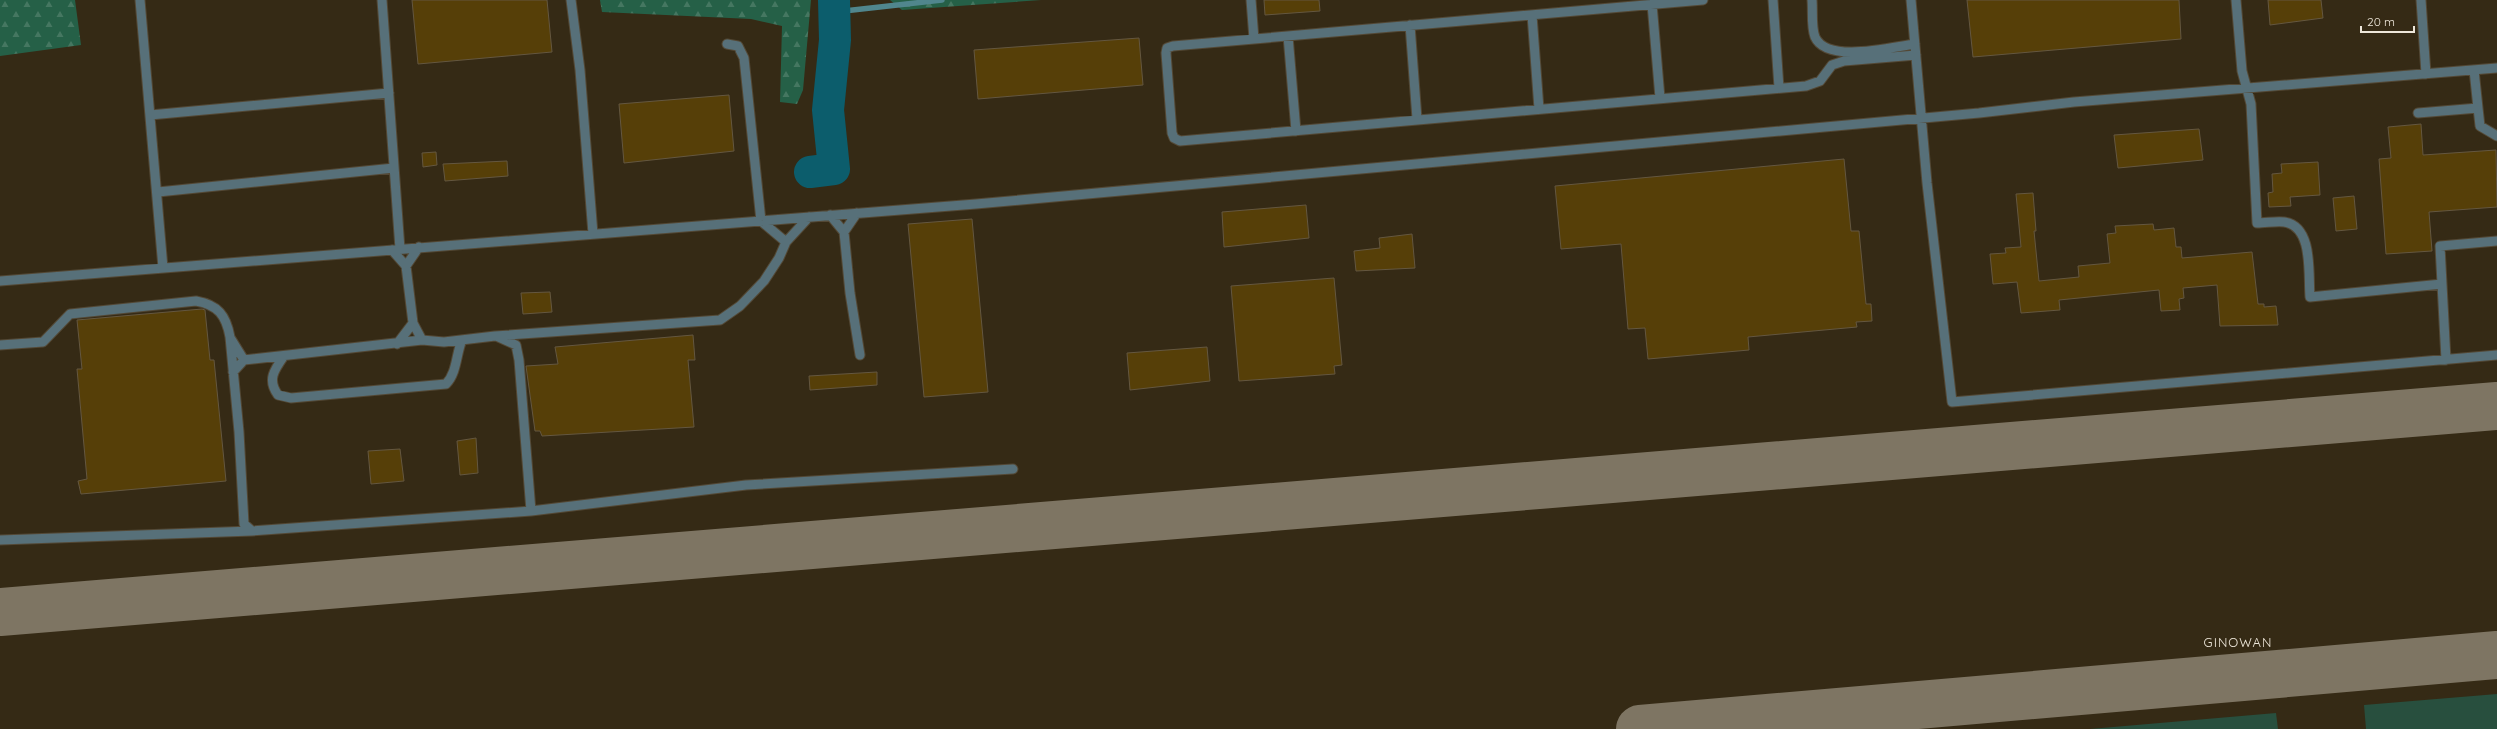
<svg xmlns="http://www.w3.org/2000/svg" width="2497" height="729" font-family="Quicksand,sans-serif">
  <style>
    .grass { fill: #284f3e }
    .forest { fill: url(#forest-firs) }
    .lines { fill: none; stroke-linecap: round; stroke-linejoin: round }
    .stream { stroke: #50868d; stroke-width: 5.5 }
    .river { stroke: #0c5d6c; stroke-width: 32 }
    .taxiway { stroke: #7e7563; stroke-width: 48 }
    .building { fill: #563f08; stroke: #645740 }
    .service-casing { stroke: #534835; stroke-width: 11 }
    .service { stroke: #577079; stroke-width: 9 }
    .labels { text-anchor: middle; stroke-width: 3; stroke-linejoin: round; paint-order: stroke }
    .quarter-label { font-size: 13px; letter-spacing: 1px; fill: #eee7da; stroke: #352a15 }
  </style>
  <defs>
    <pattern id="forest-firs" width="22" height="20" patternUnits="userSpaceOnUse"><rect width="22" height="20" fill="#256047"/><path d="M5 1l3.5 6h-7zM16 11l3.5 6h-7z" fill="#457761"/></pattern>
  </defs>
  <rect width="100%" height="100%" fill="#352a15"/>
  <path class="grass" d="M2497 694V729H2366L2364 705Z
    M2276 713 2278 729H2090Z"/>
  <path class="forest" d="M0 0H75L81 45 0 56Z
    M600 0H811L803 90 797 104 780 102 782 26 751 19 602 12Z
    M890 0H1041L902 10Z"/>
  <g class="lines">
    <path class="stream" d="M835 12 942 0"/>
    <path class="river" d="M810 172 834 169 828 110 835 40 834 0"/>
    <path class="taxiway" d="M0 612 2497 406
      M1640 729 2497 655"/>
  </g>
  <path class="building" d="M412 0H547L552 52 418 64Z
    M1264 0H1319L1320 11 1265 15Z
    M1967 0H2179L2181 39 1973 57Z
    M2268 0H2321L2323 18 2270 25Z
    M1139 38 1143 85 978 99 974 50Z
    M729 95 734 151 624 163 619 104Z
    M2421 124 2423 155 2496 150 2497 207 2429 212 2432 251 2386 254 2379 159 2391 158 2388 127Z
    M2199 129 2203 160 2118 168 2114 135Z
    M436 152 437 165 423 167 422 153Z
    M1844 159 1851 231H1859L1866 304H1871L1872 321 1856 322 1857 327 1748 337 1749 350 1648 359 1645 328 1628 329 1621 244 1561 249 1555 186Z
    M507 161 508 176 445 181 443 164Z
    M2318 162 2320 195 2290 197 2291 206 2269 207 2268 193 2273 192 2272 174 2282 173 2281 164Z
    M2033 193 2036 231H2034L2039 281 2079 277 2078 266 2110 263 2107 234 2116 233 2115 226 2153 224 2154 230 2174 228 2176 247H2181L2182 258 2252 252 2258 304H2264V307L2276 306 2278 325 2220 326 2217 285 2183 288 2184 298 2179 299 2180 310 2161 311 2159 290 2059 300 2060 310 2021 313 2017 282 1993 284 1990 254 2006 253 2005 248 2021 247 2016 194Z
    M2354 196 2357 229 2336 231 2333 198Z
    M1306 205 1309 238 1224 247 1222 212Z
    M972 219 988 392 924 397 908 224Z
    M1412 234 1415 268 1356 271 1354 251 1380 248 1379 238Z
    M1334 278 1342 365 1334 366 1335 374 1239 381 1231 286Z
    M550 292 552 312 523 314 521 293Z
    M202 309 205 310 210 360H214L226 481 81 494 78 481 87 479 77 369H82L77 320Z
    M693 335 695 360H688L694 427 542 436 540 431H535L526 366 558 364 555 347Z
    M1207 347 1210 381 1130 390 1127 353Z
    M877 372V385L810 390 809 376Z
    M476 438 478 473 460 475 457 441Z
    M400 449 404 481 371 484 368 451Z"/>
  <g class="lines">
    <g class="service-casing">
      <path id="service" d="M140 0 163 268
        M382 0 400 249
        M571 0 580 70 593 234
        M1251 0 1254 39
        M1703 0 1173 46 1167 48 1166 53 1172 133 1174 138 1180 141 1806 86 1820 81 1832 65 1844 61 1916 55
        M1773 0 1779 88
        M1812 0C1813 11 1811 27 1815 37 1827 64 1892 47 1915 44
        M1911 0 1927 183 1952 402 2497 355
        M2236 0 2242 71 2251 104 2257 223C2266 223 2276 221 2284 222 2314 226 2308 275 2310 297L2442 284 2446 360
        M2421 0 2426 74
        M1652 4 1660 98
        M1532 15 1539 109
        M1410 25 1417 119
        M1288 36 1296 131
        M727 44 738 46 744 58 761 221 786 242
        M2478 108 2480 126 2497 136
        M2418 113 2478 108 2474 70
        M150 115 389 93
        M158 192 394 168
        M857 213 844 232 850 293 860 355
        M830 215 844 232
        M419 247 406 266 413 323 422 340
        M392 250 406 266
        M0 281 976 204 1979 113 2074 102 2497 68
        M2442 284 2440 246 2497 241
        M496 336 516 345 519 360 531 511
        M231 339 244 360
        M397 344 413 323
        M0 345 43 342 70 314 196 301C218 305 226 315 230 337L239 432 244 524 252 531
        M284 356C274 370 267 380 278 395L291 398 446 384C457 373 456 354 462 340
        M233 372 244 360 422 340 444 342 495 336 720 320 740 306 764 281 779 258 786 242 809 217
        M0 540 252 531 531 511 746 485 1013 469"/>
    </g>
    <use href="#service" class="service"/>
  </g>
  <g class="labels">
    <g class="quarter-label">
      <text x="2238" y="647">GINOWAN</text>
    </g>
  </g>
  <path d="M2361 26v6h53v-6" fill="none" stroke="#eee7da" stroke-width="2"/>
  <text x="2367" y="26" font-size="12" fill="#eee7da" stroke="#352a15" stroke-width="3" paint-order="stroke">20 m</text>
</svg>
